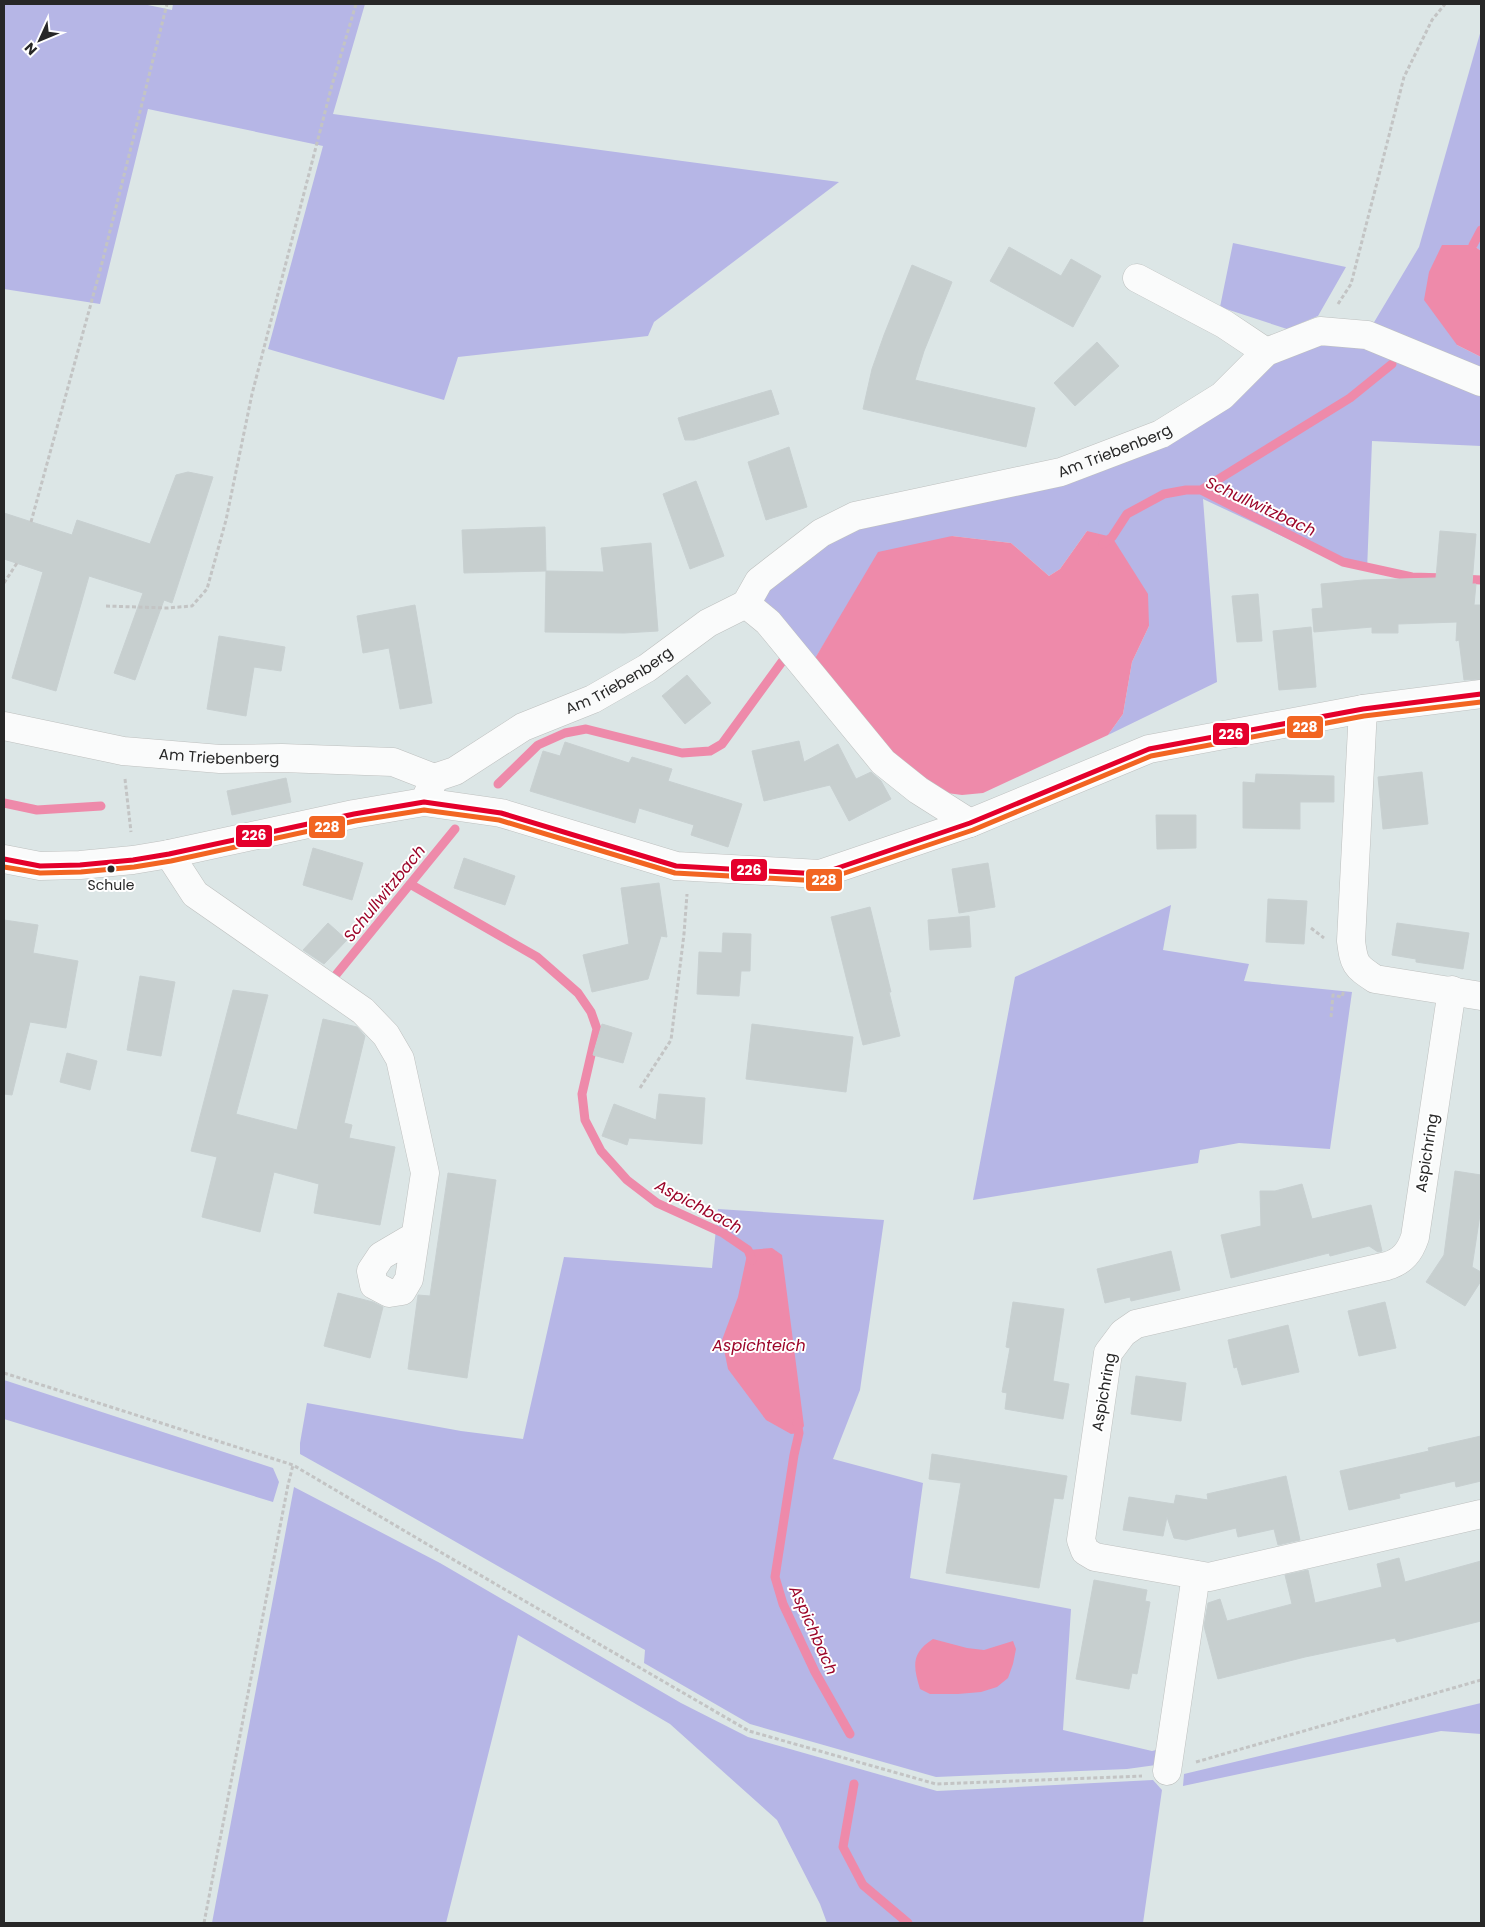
<svg xmlns="http://www.w3.org/2000/svg" width="1485" height="1927" font-family="Poppins,sans-serif">
  <style>
    .green { fill: #b6b6e6 }
    .water { fill: #ee8aaa }
    .lines { fill: none; stroke-linecap: round; stroke-linejoin: round }
    .stream { stroke: #ee8aaa; stroke-width: 9 }
    .building { fill: #c7cfcf; stroke: #c8d0d1 }
    .minor-casing { stroke: #bec0bf; stroke-width: 29 }
    .path { stroke: #c3c4c4; stroke-width: 3; stroke-dasharray: 4 2.5; stroke-linecap: butt }
    .minor { stroke: #fafbfb; stroke-width: 28 }
    .bus-1-casing { stroke: #fff; stroke-width: 9 }
    .bus-2-casing { stroke: #fff; stroke-width: 9 }
    .bus-1 { stroke: #e4002b; stroke-width: 5 }
    .bus-2 { stroke: #f26522; stroke-width: 5 }
    .bus-dot { fill: #272727; stroke: #fff; stroke-width: 2 }
    .labels { text-anchor: middle; stroke-width: 4; stroke-linejoin: round; paint-order: stroke }
    .bus-label { font-size: 14px; fill: #272727; stroke: #fff }
    .street-label { font-size: 15px; fill: #272727; stroke: #fff }
    .water-label { font-size: 16px; font-style: italic; fill: #9c0529; stroke: #fff }
    .line-badge { stroke: #fff; stroke-width: 2 }
    .badge-label { font-size: 14px; text-anchor: middle; font-weight: bold; fill: #fff }
  </style>
  <rect width="100%" height="100%" fill="#dce6e6"/>
  <path class="green" d="M4 4H143L172 10 173 4H365L333 114 839 182 654 322 648 336 458 357 444 400 268 349 323 146 148 109 100 304 4 289Z
    M1481 30V251L1473 245 1457 345 1481 357V374L1373 324 1419 247Z
    M1233 243 1346 267 1318 316 1287 329 1220 307Z
    M1337 338 1481 388V446L1372 441 1367 571 1346 566 1203 499 1217 682 1108 735 1123 714 1132 662 1149 626 1087 531 1060 569 1049 576 1011 543 952 536 837 623 814 660 759 594 828 539 867 522 1071 477 1244 389 1286 354Z
    M1171 905 1163 950 1249 964 1244 981 1352 992 1330 1149 1239 1143 1200 1150 1198 1163 973 1200 1015 977Z
    M718 1209 884 1220 860 1390 833 1459 923 1483 910 1578 1071 1609 1063 1730 1152 1751 1160 1749 1156 1765 1127 1769 936 1777 750 1724 644 1663 645 1650C530 1585 416 1518 300 1454V1443L307 1403 461 1431 523 1439 564 1257 712 1268Z
    M4 1380 273 1468 279 1482 273 1502 4 1419Z
    M294 1487 440 1563 681 1703 748 1737 937 1791 1153 1780 1162 1790 1143 1923H827L820 1904 777 1820 670 1724 518 1635 446 1923H212Z
    M1481 1703V1734L1441 1731 1183 1786 1184 1774Z"/>
  <path class="water" d="M1442 245H1473L1481 251V357L1457 345 1424 300 1429 272Z
    M1087 531 1112 537 1148 594 1149 626 1132 662 1123 714 1108 735 983 793 962 795 947 793 905 770 814 660 878 552 952 536 1011 543 1049 576 1060 569Z
    M772 1248 782 1255 804 1426 799 1433 791 1434 766 1420 728 1369 722 1340 738 1297 748 1250Z
    M933 1639 967 1648 984 1650 1013 1641 1016 1649 1013 1664 1008 1678 997 1687 981 1692 958 1694H930L920 1689C913 1666 911 1653 933 1639Z"/>
  <g class="lines">
    <path class="stream" d="M1473 245 1481 230
      M1201 490 1350 398 1392 364
      M1103 544 1112 537 1127 514 1164 494 1186 490H1201L1343 562 1412 577 1446 578
      M1462 579 1481 580
      M498 784 538 745 565 733 586 729 682 753 710 751 722 744 784 659
      M4 803 37 810 101 806
      M410 884 537 957 578 993 591 1012 597 1029 582 1094 585 1120 601 1151 627 1180 657 1203 723 1233 748 1250 752 1260
      M335 976 455 829
      M797 1422 799 1433 794 1455 775 1577 783 1604 815 1672 850 1734
      M854 1784 843 1847 863 1885 908 1923"/>
  </g>
  <path class="building" d="M1009 247 1061 276 1071 259 1101 276 1073 327 990 281Z
    M912 265 952 282 924 351 915 380 1035 408 1026 447 863 409 872 369 884 335Z
    M1097 342 1119 366 1075 406 1054 383Z
    M771 390 779 414 694 440H685L678 418Z
    M789 447 807 507 766 520 748 462Z
    M188 472 213 477 172 603 164 600 135 680 114 673 143 593 89 576 56 691 12 678 43 572 4 559V513L72 535 77 520 150 544 176 475Z
    M696 481 724 556 690 569 663 494Z
    M545 527 546 571 464 573 462 530Z
    M1440 531 1476 534 1472 584H1476L1474 605H1481V679L1464 680 1459 640 1456 641 1457 622 1398 624V633H1372V627L1314 632 1312 609 1323 608 1321 584 1363 580 1436 578Z
    M651 543 658 631 624 633 545 632 546 571 604 572 601 548Z
    M1258 594 1262 641 1237 642 1232 596Z
    M415 605 432 703 400 709 389 648 363 653 357 616Z
    M1311 627 1316 687 1279 690 1273 631Z
    M219 636 285 647 281 671 254 667 246 716 207 709Z
    M687 675 711 703 685 724 662 696Z
    M799 741 804 762 838 744 856 779 871 772 881 781 891 799 849 821 830 785 764 801 752 751Z
    M565 742 629 763 632 757 672 769 668 781 742 804 728 847 691 835 694 825 639 808 635 823 530 791 543 751 560 756Z
    M1422 772 1428 824 1383 829 1378 777Z
    M1256 774 1334 776V802H1300V829L1243 828V782L1255 783Z
    M286 778 291 802 232 815 227 791Z
    M1156 815H1196V848L1157 849Z
    M313 848 363 863 352 900 303 885Z
    M464 858 515 876 505 905 454 888Z
    M988 863 995 907 959 913 952 869Z
    M659 883 667 937 661 936 648 979 592 992 583 955 629 944 621 888Z
    M1268 899 1307 901 1304 944 1266 942Z
    M870 907 891 992H889L900 1036 863 1045 831 917Z
    M969 916 971 947 930 950 928 920Z
    M4 920 38 925 33 953 78 961 66 1028 30 1022 12 1095 4 1094Z
    M328 923 347 940 324 964 303 950Z
    M1397 923 1469 933 1463 969 1416 962V959L1392 955Z
    M723 933 751 934 750 971H741L739 996 697 994 699 952 722 953Z
    M140 976 175 982 161 1056 127 1050Z
    M233 990 268 995 236 1114 297 1130 323 1019 357 1027 365 1036 344 1123 352 1125 349 1138 395 1147 380 1225 314 1213 319 1184 274 1172 260 1232 202 1217 217 1157 191 1151Z
    M602 1024 632 1033 623 1063 593 1055Z
    M752 1024 853 1037 846 1092 746 1079Z
    M67 1053 97 1061 90 1090 60 1082Z
    M659 1094 705 1098 702 1144 629 1138 627 1145 602 1136 614 1104 656 1120Z
    M1455 1171 1481 1175V1208L1472 1267 1481 1272V1281L1465 1306 1426 1282 1444 1255Z
    M448 1173 496 1180 467 1378 408 1369 418 1295 430 1296Z
    M1302 1184 1312 1219 1371 1205 1382 1251 1378 1252 1369 1246 1330 1256 1329 1253 1231 1278 1221 1235 1261 1226 1260 1191H1275Z
    M1171 1251 1180 1290 1131 1301 1130 1297 1105 1303 1097 1269Z
    M338 1293 373 1302 383 1307 370 1358 324 1346Z
    M1013 1302 1064 1309 1053 1381 1069 1384 1063 1419 1005 1409 1007 1393 1002 1392 1010 1348 1006 1347Z
    M1385 1302 1396 1348 1359 1356 1348 1311Z
    M1288 1325 1299 1372 1242 1385 1237 1367 1234 1368 1228 1340Z
    M1136 1376 1186 1383 1181 1421 1131 1414Z
    M1481 1436V1481L1456 1487 1455 1481 1399 1494 1400 1498 1349 1510 1340 1471 1429 1451 1428 1448Z
    M932 1454 1067 1476 1063 1499 1054 1498 1039 1588 946 1573 961 1483 929 1479Z
    M1286 1476 1300 1540 1278 1545 1274 1529 1238 1537 1236 1528 1186 1540 1174 1538 1167 1517 1163 1536 1123 1530 1129 1497 1174 1504 1176 1495 1208 1500 1207 1494Z
    M1399 1558 1405 1582 1481 1561V1621L1397 1642 1395 1638 1305 1657 1218 1679 1204 1626 1208 1603 1220 1599 1227 1621 1292 1604 1285 1575 1308 1570 1315 1603 1382 1587 1377 1564Z
    M1094 1580 1147 1590 1145 1601 1150 1602 1142 1647 1137 1674 1132 1673 1129 1689 1076 1679Z"/>
  <g class="lines">
    <g class="minor-casing">
      <g id="minor">
        <path d="M1137 278 1224 324 1266 352"/>
        <path id="s1" d="M746 604 759 581 821 533 855 516 1061 472 1161 434 1222 396 1266 352 1320 331 1367 335 1481 382"/>
        <path d="M1363 709 1351 941C1354 964 1355 966 1375 979L1481 996"/>
        <path id="s2" d="M4 726 123 751 220 759 282 758 393 762 434 778 427 796"/>
        <path id="s3" d="M434 778 455 771 523 727 593 699 647 668 708 623 746 604 768 622 883 762 918 790 970 823"/>
        <path d="M169 854 195 894 363 1011 386 1035 400 1059 425 1173 409 1279 402 1291 389 1293 374 1285 371 1271 381 1256 415 1236"/>
        <path d="M4 859 40 866 80 865 133 860 169 854 354 814 424 802 501 813 676 866 820 874 970 823 1149 749 1363 709 1481 694"/>
        <path d="M1452 990 1415 1237C1410 1252 1403 1261 1387 1266L1136 1324 1123 1333 1108 1353 1081 1540 1085 1551 1095 1557 1209 1577 1481 1514"/>
        <path d="M1167 1771 1196 1575"/>
      </g>
    </g>
    <path class="path" d="M1338 304 1351 284 1404 77 1432 20 1445 4
      M31 522 101 267 167 4
      M4 583 17 563
      M106 606 167 608 192 606 207 589 226 520 252 394 332 85 356 4
      M125 779 131 832
      M1311 928 1324 938
      M1331 1017 1333 995 1342 997 1344 990
      M640 1088 671 1040 684 934 687 894
      M4 1373 293 1465 442 1553 749 1731 936 1784 1142 1776
      M1196 1762 1481 1680
      M204 1923 288 1485 293 1465"/>
    <use href="#minor" class="minor"/>
    <g class="bus-1-casing">
      <path id="bus-1" d="M4 859 40 866 80 865 133 860 169 854 354 814 424 802 501 813 676 866 820 874 970 823 1149 749 1363 709 1481 694"/>
    </g>
    <g class="bus-2-casing">
      <path id="bus-2" d="M4 867 40 873 81 872 134 867 171 861 355 821 424 810 499 820 675 873 821 881 973 830 1151 756 1364 716 1481 702"/>
    </g>
    <use href="#bus-1" class="bus-1"/>
    <use href="#bus-2" class="bus-2"/>
  </g>
  <circle class="bus-dot" cx="111" cy="869" r="4.5"/>
  <g class="labels">
    <g class="bus-label">
      <text x="111" y="890">Schule</text>
    </g>
    <g class="street-label">
      <text dy="5" stroke="none"><textPath href="#s1" startOffset="411">Am Triebenberg</textPath></text>
      <text dy="5" stroke="none"><textPath href="#s3" startOffset="210">Am Triebenberg</textPath></text>
      <text dy="5" stroke="none"><textPath href="#s2" startOffset="218">Am Triebenberg</textPath></text>
      <text transform="translate(1427 1153) rotate(-81)" y="5">Aspichring</text>
      <text transform="translate(1104 1392) rotate(-80)" y="5">Aspichring</text>
    </g>
    <g class="water-label">
      <text transform="translate(1261 506) rotate(25)" y="6">Schullwitzbach</text>
      <text transform="translate(384 893) rotate(-51)" y="6">Schullwitzbach</text>
      <text transform="translate(699 1206) rotate(28)" y="6">Aspichbach</text>
      <text x="759" y="1351">Aspichteich</text>
      <text transform="translate(814 1630) rotate(66)" y="6">Aspichbach</text>
    </g>
  </g>
  <g class="line-badge">
    <rect x="1286" y="715" width="38" height="24" rx="5" fill="#f26522"/>
    <rect x="1212" y="722" width="38" height="24" rx="5" fill="#e4002b"/>
    <rect x="308" y="815" width="38" height="24" rx="5" fill="#f26522"/>
    <rect x="235" y="824" width="38" height="24" rx="5" fill="#e4002b"/>
    <rect x="730" y="858" width="38" height="24" rx="5" fill="#e4002b"/>
    <rect x="805" y="868" width="38" height="24" rx="5" fill="#f26522"/>
  </g>
  <g class="badge-label">
    <text x="1305" y="732">228</text>
    <text x="1231" y="739">226</text>
    <text x="327" y="832">228</text>
    <text x="254" y="840">226</text>
    <text x="749" y="875">226</text>
    <text x="824" y="885">228</text>
  </g>
  <rect width="1485" height="1927" fill="none" stroke="#272727" stroke-width="10"/>
  <g transform="translate(40 40) rotate(226)" stroke="#ffffff" stroke-width="4" paint-order="stroke">
  <path d="M0-4L9 19L0 12L-9 19Z" fill="#272727"/>
  <text y="-8" font-size="14" font-weight="bold" text-anchor="middle" fill="#272727">N</text>
  </g>
</svg>
